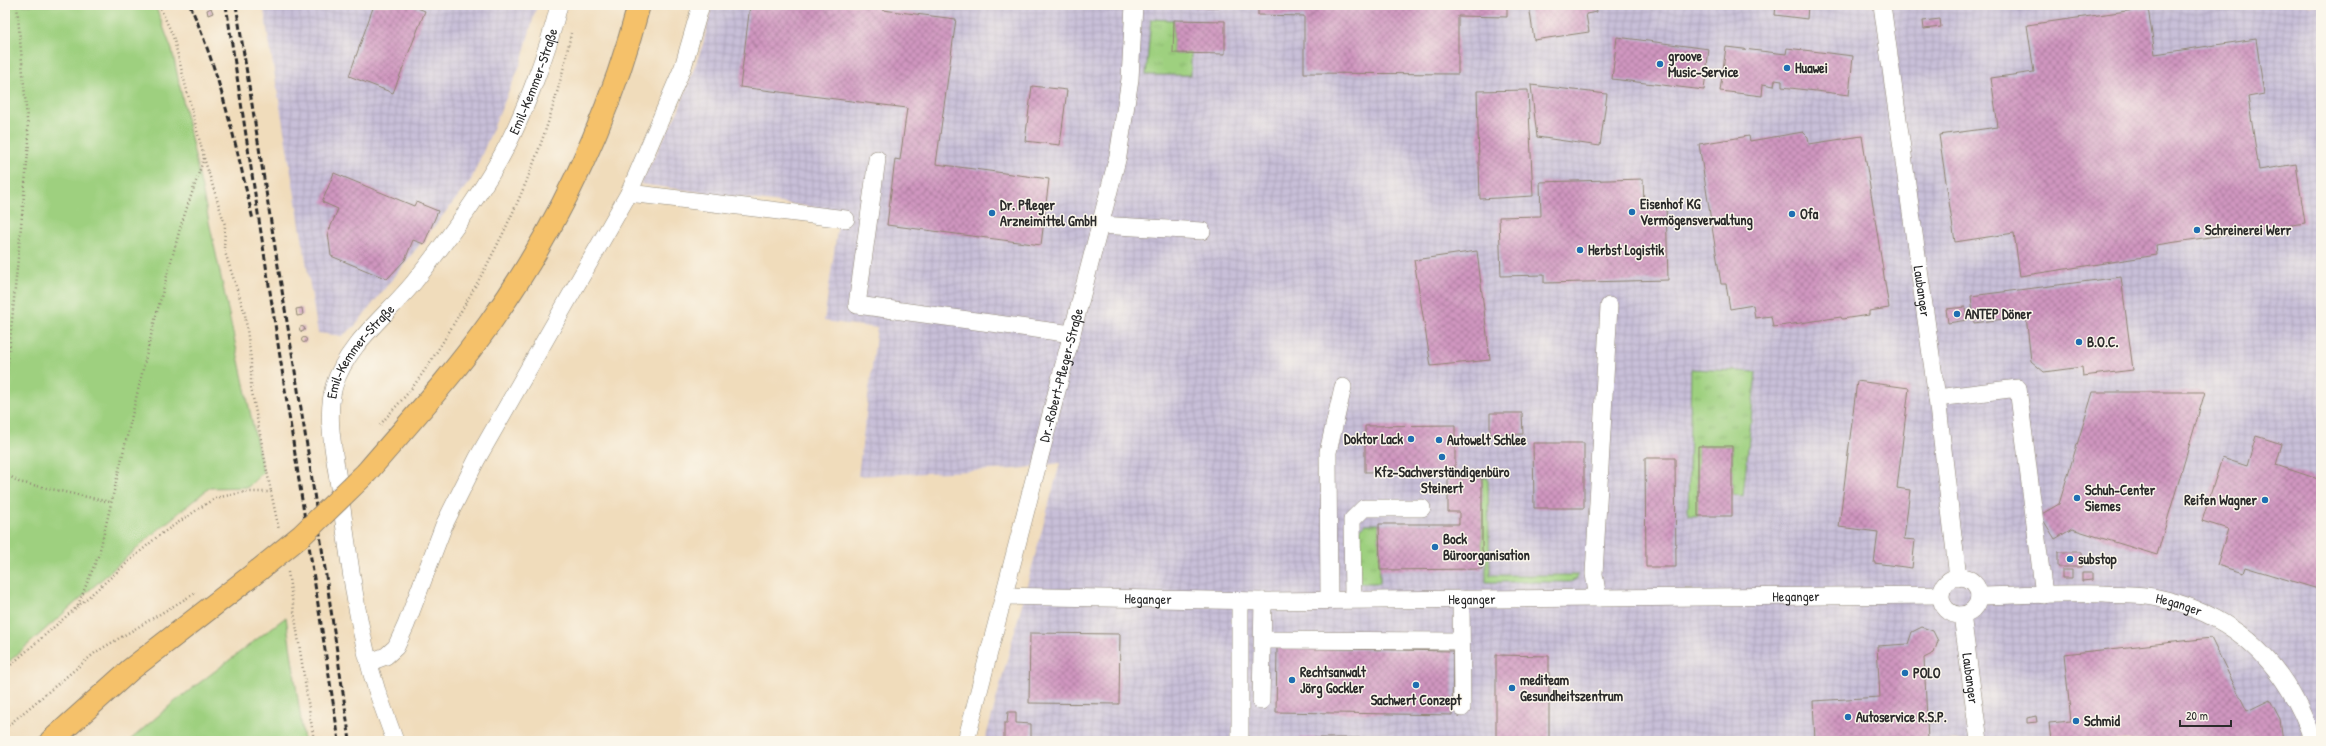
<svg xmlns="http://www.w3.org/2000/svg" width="2326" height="746" font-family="'Patrick Hand',sans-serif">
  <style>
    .industrial { fill: url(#industrial-grid) }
    .grass { fill: url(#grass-tufts); stroke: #647e55 }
    .garden { fill: #9ed07f; stroke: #647e55 }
    .building { fill: url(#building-cross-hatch) }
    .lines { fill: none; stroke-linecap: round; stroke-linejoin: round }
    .minor-casing { stroke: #8e8473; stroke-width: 18 }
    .major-casing { stroke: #8e8473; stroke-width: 24 }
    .path { stroke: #8e8473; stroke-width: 2.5; stroke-dasharray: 1 3; stroke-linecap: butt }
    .minor { stroke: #fff; stroke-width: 17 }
    .major { stroke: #f5c16b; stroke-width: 22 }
    .rail { stroke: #2b2b2b; stroke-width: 3; stroke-dasharray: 6 3; stroke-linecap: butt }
    .major-bridge-casing { stroke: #8e8473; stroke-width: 24; stroke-linecap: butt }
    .major-bridge { stroke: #f5c16b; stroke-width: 22 }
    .poi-dot { fill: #1f6fb2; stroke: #fbf7ec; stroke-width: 1.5 }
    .labels { text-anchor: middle; stroke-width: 3; stroke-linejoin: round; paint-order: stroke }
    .poi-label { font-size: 14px; font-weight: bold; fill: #2b2b2b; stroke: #fbf7ec; text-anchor: start }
    .street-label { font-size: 14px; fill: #2b2b2b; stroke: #fbf7ec }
  </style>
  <defs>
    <pattern id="industrial-grid" width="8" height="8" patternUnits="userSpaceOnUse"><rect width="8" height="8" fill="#c8bfd8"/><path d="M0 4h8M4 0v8" fill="none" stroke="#aca4ba"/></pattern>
    <pattern id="grass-tufts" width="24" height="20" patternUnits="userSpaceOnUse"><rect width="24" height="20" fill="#9ed07f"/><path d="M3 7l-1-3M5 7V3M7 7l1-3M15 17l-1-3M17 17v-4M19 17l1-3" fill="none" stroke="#88b36e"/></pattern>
    <pattern id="building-cross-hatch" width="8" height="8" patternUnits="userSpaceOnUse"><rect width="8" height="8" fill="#d096c0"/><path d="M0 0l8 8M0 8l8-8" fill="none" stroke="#a97b9c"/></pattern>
  </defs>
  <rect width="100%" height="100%" fill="#fbf7ec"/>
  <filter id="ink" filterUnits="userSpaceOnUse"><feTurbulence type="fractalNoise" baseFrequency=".025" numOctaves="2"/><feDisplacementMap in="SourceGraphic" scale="8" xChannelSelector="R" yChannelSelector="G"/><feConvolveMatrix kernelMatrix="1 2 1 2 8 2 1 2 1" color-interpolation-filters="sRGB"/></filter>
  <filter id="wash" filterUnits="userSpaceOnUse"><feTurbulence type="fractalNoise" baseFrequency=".012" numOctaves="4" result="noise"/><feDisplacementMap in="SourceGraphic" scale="16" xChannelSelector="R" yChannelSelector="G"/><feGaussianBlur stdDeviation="0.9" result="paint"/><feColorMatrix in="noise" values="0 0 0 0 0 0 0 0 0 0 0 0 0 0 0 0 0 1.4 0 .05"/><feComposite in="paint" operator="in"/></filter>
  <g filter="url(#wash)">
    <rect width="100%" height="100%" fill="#f0dcbb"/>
    <path class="industrial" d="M263 5H537L521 63 471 180 355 326 342 336 318 333Z
      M712 5H2321V741H985L1060 463 1017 469 858 476 877 328 824 321 840 211 640 184 679 109 703 44Z"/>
    <path class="grass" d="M1151 19 1174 20 1173 53H1191V75H1146Z
      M1691 369 1756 372 1743 496 1732 495V446H1698V516L1688 515Z
      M1482 478H1488L1490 575H1578L1577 579 1570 582H1486V552L1482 550Z
      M1366 524H1379L1380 583H1359L1360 529Z"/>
    <path class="garden" d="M5 5H155L172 50 263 472 248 487 209 488 153 534 5 665Z
      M286 617 304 741H129L173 703Z"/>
    <g id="blocks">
      <path class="building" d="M374 5H410L425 11 393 93 349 76Z
        M750 5H884L883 10 956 19 936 164 1049 179 1041 245 887 225 895 159 900 160 907 108 740 87Z
        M1188 5H1507V17L1458 16V74L1304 73V16L1258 15V7H1188Z
        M1529 5H1596L1597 12 1586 14 1589 32 1534 40Z
        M1776 5H1808L1807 19 1775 15Z
        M211 8 213 13 208 15 207 10Z
        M2148 8 2155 54 2256 39 2264 94 2248 97 2259 170 2296 164 2305 223 2156 245 2157 255 2020 276 2014 233 1955 242 1939 135 1998 127 1991 78 2034 72 2027 25Z
        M1940 19 1941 27 1924 29 1923 21Z
        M1174 20 1225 21V54L1173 53Z
        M1617 37 1709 49 1704 90 1612 79Z
        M1726 47 1786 54 1787 48 1853 56 1849 95 1782 87V81L1775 80 1774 86 1763 84 1762 96 1720 91Z
        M1531 85 1607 94 1600 146 1537 137Z
        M1032 86 1067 90 1060 145 1025 141Z
        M1528 90 1533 196 1480 199 1477 91Z
        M1803 132 1808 137 1809 144 1862 136 1889 308 1869 311V315L1842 319 1841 317 1773 327 1771 316 1755 318 1753 305 1730 309 1726 284H1721L1699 144 1749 136 1750 141Z
        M334 173 414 206 416 202 438 211 424 244 413 240 405 260 387 279 331 256 328 233 338 209 322 202Z
        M1643 179 1644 203 1666 202 1668 280 1544 283V275L1501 276 1499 217 1541 216 1540 182Z
        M1477 251 1490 360 1431 366 1414 260Z
        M2121 277 2133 370 2083 376 2082 367 2044 372 2031 361 2026 316 1974 323 1971 296Z
        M1965 307 1967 320 1948 323 1946 309Z
        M302 308 303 315 297 316 296 309Z
        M299.5 329a2.5 2.5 0 1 1 5 0a2.5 2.5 0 1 1-5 0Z
        M301.5 340a2.5 2.5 0 1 1 5 0a2.5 2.5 0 1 1-5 0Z
        M1857 381 1909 388 1897 488 1910 490 1904 539 1915 540 1912 568 1874 563 1878 532 1839 527Z
        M2093 392H2205L2157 555 2072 529 2055 539 2040 515 2059 504Z
        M1490 413H1522L1523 434 1490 435Z
        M1455 425V471L1365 472V426Z
        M2256 436 2282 444 2276 465 2321 480V581L2318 589 2245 567 2243 573 2217 565 2228 529 2202 521 2222 458 2247 466Z
        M1533 443H1584V508H1534Z
        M1698 446H1732V516H1698Z
        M1645 458H1675L1676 567H1646Z
        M1448 478H1482V550L1484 552 1482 554V569L1380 570 1379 524H1459V512H1448Z
        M2058 552H2082V567H2058Z
        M2062 570H2072V578H2062Z
        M2082 573H2092V580L2082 581Z
        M1922 627 1933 631 1938 641 1934 653 1924 658 1928 741H1815L1813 701 1880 697 1877 646 1908 644 1912 632Z
        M1030 633 1120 634 1119 704 1029 703Z
        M2211 638 2247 711 2270 700 2280 719 2283 741H2051L2049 723 2071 721 2064 654Z
        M1277 648 1453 651 1452 715 1276 712Z
        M1496 655 1549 656V741H1496Z
        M1008 712H1016V723L1031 724V739H1004V723H1007Z
        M2036 716 2037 722 2027 723V718Z
        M1299 738H1360V741H1299Z"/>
    </g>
  </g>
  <g filter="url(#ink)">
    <use href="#blocks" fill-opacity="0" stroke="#8e8473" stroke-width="1"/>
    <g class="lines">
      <g class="minor-casing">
        <g id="minor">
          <path id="s1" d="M1882 5 1937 398 1958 578"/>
          <path d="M877 159 857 305 1072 334"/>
          <path d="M629 193 846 219"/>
          <path d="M1100 225 1202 231"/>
          <path d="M1937 398 2018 388 2044 595"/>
          <circle cx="1960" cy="596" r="19"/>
          <path id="s2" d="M1004 596 1263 601 1940 595"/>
          <path id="s3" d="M1979 596C2020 595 2062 593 2104 594 2121 595 2141 594 2158 598 2238 615 2287 665 2313 741"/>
          <path d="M1598 598 1594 574 1609 306"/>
          <path d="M1353 599 1352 520 1364 508H1422"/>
          <path d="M1461 599 1462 708"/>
          <path d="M1329 600 1328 452 1343 387"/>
          <path d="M1240 601V741"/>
          <path id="s4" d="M1962 615 1979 741"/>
          <path d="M1263 640 1461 641"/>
          <path d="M370 662 386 656 396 647 406 625 444 525 477 459 629 193 683 67 701 5"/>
          <path d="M1261 701 1263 601"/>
          <path id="s5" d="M395 741C389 724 383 708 377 691 356 626 349 555 339 487 335 455 325 419 334 386 347 343 389 314 415 281 445 243 473 205 497 164 521 123 548 52 559 5"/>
          <path id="s6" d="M966 741 1118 156 1130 79 1134 5"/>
        </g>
      </g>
      <g class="major-casing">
        <path id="major" d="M367 472C409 423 453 375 490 323 558 227 609 119 639 5
          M51 741 130 670 259 570"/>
      </g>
      <path class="path" d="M159 5 173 36 204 158 225 225 224 249 245 314 251 360V387L271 492
        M576 6 612 5
        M5 394 29 142 17 5
        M380 425C392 410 406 397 417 381 436 355 452 327 468 299 516 216 553 128 571 33
        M5 473 19 482 110 502
        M288 572 314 741
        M78 605 99 554 154 323 181 225 204 158
        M5 670 158 536 215 498 245 492H271L279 530
        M5 728 96 652 197 592"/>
      <use href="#minor" class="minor"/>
      <use href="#major" class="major"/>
      <path class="rail" d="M190 5C220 73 237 148 253 220
        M226 5 339 741
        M236 5 308 452 350 741"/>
      <g class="major-bridge-casing">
        <path id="major-bridge" d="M259 570 302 535 367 472"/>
      </g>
      <use href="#major-bridge" class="major-bridge"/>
    </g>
  </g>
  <g class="poi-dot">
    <circle cx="1660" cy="64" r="4"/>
    <circle cx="1787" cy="68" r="4"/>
    <circle cx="1632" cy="212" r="4"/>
    <circle cx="992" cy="213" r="4"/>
    <circle cx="1792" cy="214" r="4"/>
    <circle cx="2197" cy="230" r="4"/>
    <circle cx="1580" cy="250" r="4"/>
    <circle cx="1957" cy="314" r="4"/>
    <circle cx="2079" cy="342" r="4"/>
    <circle cx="1411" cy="439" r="4"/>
    <circle cx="1439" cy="440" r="4"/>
    <circle cx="1442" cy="457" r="4"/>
    <circle cx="2077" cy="498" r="4"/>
    <circle cx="2265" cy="500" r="4"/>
    <circle cx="1435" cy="547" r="4"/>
    <circle cx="2070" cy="559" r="4"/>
    <circle cx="1905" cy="673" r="4"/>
    <circle cx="1292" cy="680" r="4"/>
    <circle cx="1416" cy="685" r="4"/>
    <circle cx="1512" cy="688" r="4"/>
    <circle cx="1848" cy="717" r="4"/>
    <circle cx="2076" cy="721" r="4"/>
  </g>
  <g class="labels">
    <g class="poi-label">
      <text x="1668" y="61">groove<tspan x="1668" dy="16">Music-Service</tspan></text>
      <text x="1795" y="73">Huawei</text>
      <text x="1640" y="209">Eisenhof KG<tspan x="1640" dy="16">Vermögensverwaltung</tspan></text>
      <text x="1000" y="210">Dr. Pfleger<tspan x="1000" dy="16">Arzneimittel GmbH</tspan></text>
      <text x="1800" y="219">Ofa</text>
      <text x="2205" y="235">Schreinerei Werr</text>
      <text x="1588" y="255">Herbst Logistik</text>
      <text x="1965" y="319">ANTEP Döner</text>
      <text x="2087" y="347">B.O.C.</text>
      <text x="1403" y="444" text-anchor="end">Doktor Lack</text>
      <text x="1447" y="445">Autowelt Schlee</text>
      <text x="1442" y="477" text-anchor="middle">Kfz-Sachverständigenbüro<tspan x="1442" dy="16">Steinert</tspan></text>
      <text x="2085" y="495">Schuh-Center<tspan x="2085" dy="16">Siemes</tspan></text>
      <text x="2257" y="505" text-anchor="end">Reifen Wagner</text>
      <text x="1443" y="544">Bock<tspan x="1443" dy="16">Büroorganisation</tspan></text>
      <text x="2078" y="564">substop</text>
      <text x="1300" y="677">Rechtsanwalt<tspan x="1300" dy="16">Jörg Gockler</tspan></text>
      <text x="1913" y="678">POLO</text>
      <text x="1520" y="685">mediteam<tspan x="1520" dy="16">Gesundheitszentrum</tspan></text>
      <text x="1416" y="705" text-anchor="middle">Sachwert Conzept</text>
      <text x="1856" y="722">Autoservice R.S.P.</text>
      <text x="2084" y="726">Schmid</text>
    </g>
    <g class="street-label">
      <text dy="5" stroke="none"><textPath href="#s5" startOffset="730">Emil-Kemmer-Straße</textPath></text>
      <text dy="5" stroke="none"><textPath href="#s1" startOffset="289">Laubanger</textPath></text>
      <text dy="5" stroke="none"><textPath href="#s5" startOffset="406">Emil-Kemmer-Straße</textPath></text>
      <text dy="5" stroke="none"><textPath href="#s6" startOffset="378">Dr.-Robert-Pfleger-Straße</textPath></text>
      <text dy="5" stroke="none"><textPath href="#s2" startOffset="792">Heganger</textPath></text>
      <text dy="5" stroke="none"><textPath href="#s2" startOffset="144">Heganger</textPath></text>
      <text dy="5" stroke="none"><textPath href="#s2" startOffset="468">Heganger</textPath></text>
      <text dy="5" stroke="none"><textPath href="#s3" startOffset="201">Heganger</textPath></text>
      <text dy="5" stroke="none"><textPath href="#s4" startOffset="64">Laubanger</textPath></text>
    </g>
  </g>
  <rect width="2326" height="746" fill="none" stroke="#fbf7ec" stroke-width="20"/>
  <path d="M2180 720v6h51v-6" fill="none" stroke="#2b2b2b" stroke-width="2"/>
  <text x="2186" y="720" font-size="12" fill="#2b2b2b" stroke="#fbf7ec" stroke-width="3" paint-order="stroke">20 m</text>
</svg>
